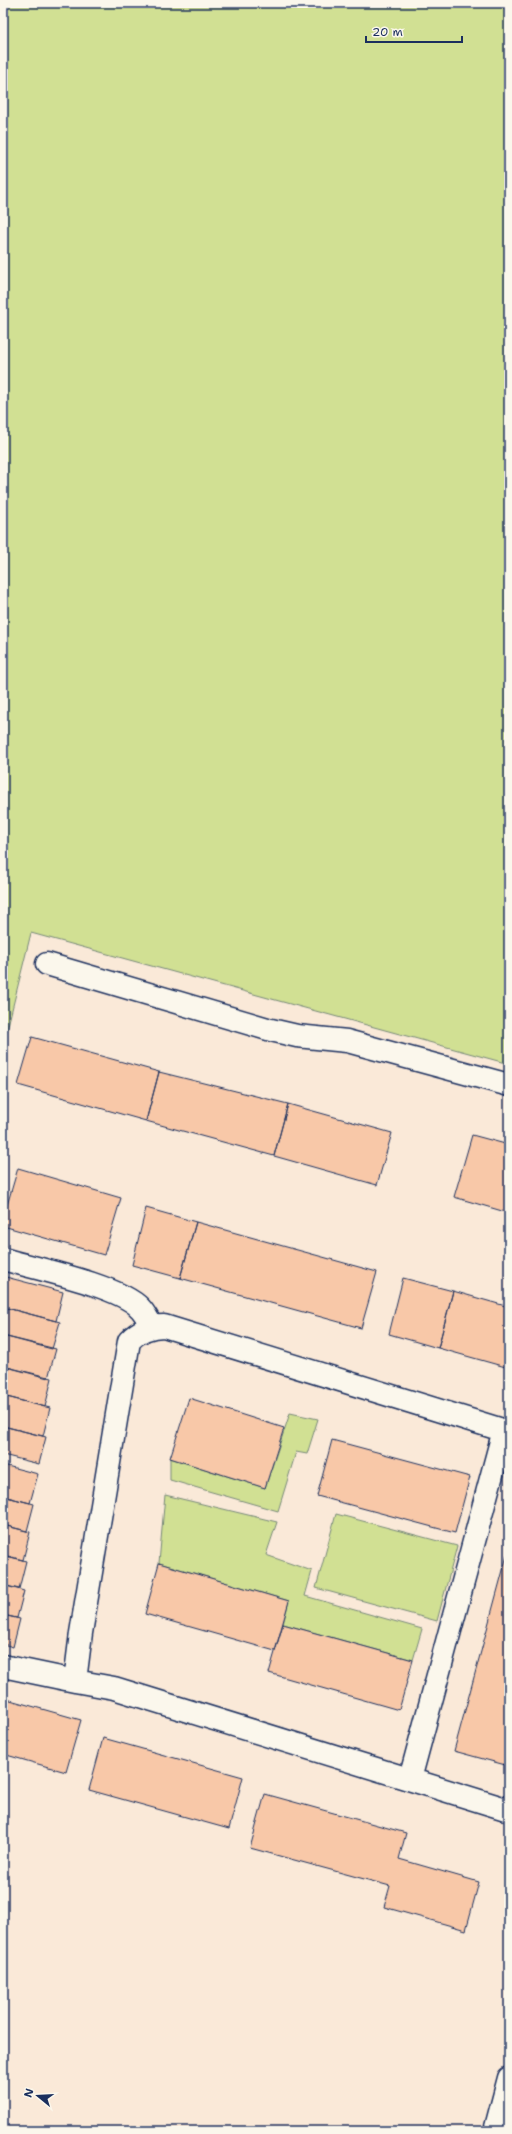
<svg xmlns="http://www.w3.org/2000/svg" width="512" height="2134" font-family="'Shantell Sans',sans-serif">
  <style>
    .green { fill: #d1e093; stroke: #768878 }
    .building { fill: #f8c8a8; stroke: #1b2f5e }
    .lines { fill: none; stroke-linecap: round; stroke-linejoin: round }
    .minor-casing { stroke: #1b2f5e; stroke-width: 25 }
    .minor { stroke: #fbf7ec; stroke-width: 22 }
  </style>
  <rect width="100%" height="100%" fill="#fae9d8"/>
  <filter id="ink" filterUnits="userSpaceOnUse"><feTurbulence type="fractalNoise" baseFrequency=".025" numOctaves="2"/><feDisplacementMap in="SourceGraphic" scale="8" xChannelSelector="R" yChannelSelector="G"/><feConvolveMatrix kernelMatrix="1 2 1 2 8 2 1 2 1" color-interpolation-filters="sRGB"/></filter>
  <g filter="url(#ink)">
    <path class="green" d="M3 3H509V1064L31 933 3 1046Z
      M290 1413 318 1419 307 1454 296 1452 278 1511 170 1480V1458L265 1488Z
      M165 1495 277 1522 266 1555 312 1571 305 1596 422 1629 413 1660 283 1624 289 1601 159 1563Z
      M336 1514 457 1546 437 1621 316 1588Z"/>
    <path class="building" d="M32 1037 159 1072 146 1121 18 1085Z
      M159 1072 288 1104 274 1156 146 1121Z
      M288 1104 392 1133 377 1185 274 1156Z
      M472 1135 509 1145V1213L454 1197Z
      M18 1168 121 1198 104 1255 3 1226V1219Z
      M146 1208 196 1222 180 1278 132 1265Z
      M196 1222 377 1272 361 1328 180 1278Z
      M6 1277 63 1292 56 1321 3 1307V1289Z
      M403 1278 453 1291 438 1348 389 1334Z
      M453 1291 509 1307V1368L438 1348Z
      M3 1307 60 1322 52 1349 3 1336Z
      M3 1336 56 1349 48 1378 3 1366Z
      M3 1366 52 1378 45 1407 3 1396Z
      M3 1396 50 1408 43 1436 3 1426Z
      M189 1398 284 1428 265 1488 170 1458Z
      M3 1426 46 1437 39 1464 3 1455Z
      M332 1440 470 1477 455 1533 317 1496Z
      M3 1465 38 1474 30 1503 3 1496Z
      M3 1496 34 1504 27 1531 3 1525Z
      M3 1525 30 1532 23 1560 3 1555Z
      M509 1548V1766L454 1751Z
      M3 1555 26 1561 19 1589 3 1585Z
      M159 1563 289 1601 275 1651 145 1614Z
      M3 1585 24 1591 17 1618 3 1615Z
      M3 1615 20 1619 13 1647 3 1644Z
      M283 1624 413 1660 399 1710 269 1673Z
      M3 1698 81 1720 66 1772 3 1754Z
      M103 1738 243 1777 229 1829 89 1790Z
      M265 1794 406 1833 399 1859 479 1882 466 1930 384 1907 390 1886 250 1848Z"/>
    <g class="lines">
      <g class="minor-casing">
        <path id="minor" d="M47 964 271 1030 297 1036 347 1041 509 1085
          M3 1259C34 1268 120 1286 140 1308 145 1313 148 1320 152 1326
          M509 1432 164 1326C150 1326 139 1330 129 1341L81 1633 75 1681 114 1688 509 1810
          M3 1666 75 1681
          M410 1779 504 1430
          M495 2131 509 2078"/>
      </g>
      <use href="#minor" class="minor"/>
    </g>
  </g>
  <rect width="512" height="2134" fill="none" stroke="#fbf7ec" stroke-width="16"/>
  <rect x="8" y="8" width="496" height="2118" fill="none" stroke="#1b2f5e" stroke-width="1.5" filter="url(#ink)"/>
  <g transform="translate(38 2096) rotate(288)" stroke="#fbf7ec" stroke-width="3" paint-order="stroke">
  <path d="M0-3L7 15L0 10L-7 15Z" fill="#1b2f5e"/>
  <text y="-6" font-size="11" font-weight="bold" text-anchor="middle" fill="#1b2f5e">N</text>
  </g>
  <path d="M366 36v6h96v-6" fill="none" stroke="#1b2f5e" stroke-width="2"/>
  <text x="372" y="36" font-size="12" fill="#1b2f5e" stroke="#fbf7ec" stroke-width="3" paint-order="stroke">20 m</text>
</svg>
